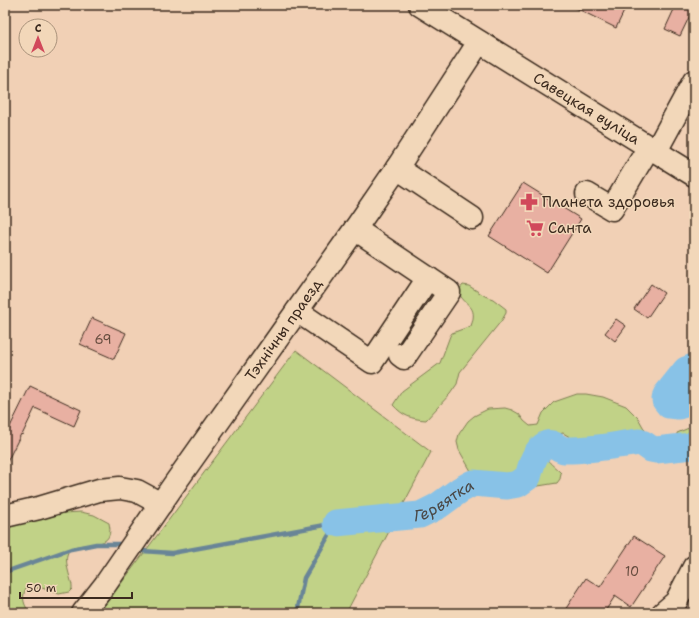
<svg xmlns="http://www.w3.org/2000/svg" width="699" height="618" font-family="'Shantell Sans',sans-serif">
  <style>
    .green { fill: #c1d287; stroke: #7e7e52 }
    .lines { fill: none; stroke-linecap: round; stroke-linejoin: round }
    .stream { stroke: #698597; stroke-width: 4.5 }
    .river { stroke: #88c2e7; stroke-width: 27 }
    .building { fill: #e8b0a2; stroke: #3b2a1e }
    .minor-casing { stroke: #3b2a1e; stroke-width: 25 }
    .major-casing { stroke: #3b2a1e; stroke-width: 25 }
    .minor { stroke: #f2d7b9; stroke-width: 22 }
    .major { stroke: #f2d7b9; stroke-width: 22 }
    .labels { text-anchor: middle; stroke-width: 3; stroke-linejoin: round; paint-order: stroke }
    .number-label { font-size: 13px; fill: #664c3f }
    .street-label { font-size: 15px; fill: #3b2a1e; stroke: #f2d7b9 }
    .poi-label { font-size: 15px; fill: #3b2a1e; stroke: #f2d7b9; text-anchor: start }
    .water-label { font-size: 16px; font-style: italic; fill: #4a4846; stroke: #f2d7b9 }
  </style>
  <rect width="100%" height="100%" fill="#f1d0b5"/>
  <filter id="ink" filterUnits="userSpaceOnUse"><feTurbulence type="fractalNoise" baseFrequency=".025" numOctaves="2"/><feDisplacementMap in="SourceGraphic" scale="8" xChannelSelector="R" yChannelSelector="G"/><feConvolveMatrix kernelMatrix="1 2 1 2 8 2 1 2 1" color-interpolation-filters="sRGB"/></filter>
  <g filter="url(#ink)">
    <path class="green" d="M463 285 469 286 485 296 493 299 506 309V313L502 320 460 372 457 384 450 394 426 420C411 419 403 416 393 405L402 391 440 363 450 336 452 333 471 326C479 304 464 307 458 291Z
      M296 350 431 452 346 613H99Z
      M694 352V378L692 381 694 384V402L692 399 677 394 671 388 672 372 682 359Z
      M577 394H586L603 397 626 406 638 418 646 432 648 443 642 447 627 449 595 458 579 446 570 437 563 433 555 435 545 442C541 459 550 462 561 473L560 479 557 483 532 487 508 492 485 493 478 488 471 476V471L459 450 457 442 459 434 468 421 474 416 488 409 505 408 512 410 519 414 524 421 530 426 538 425 543 413 554 402Z
      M694 423V439L681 441 677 438V433L691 427Z
      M81 512 94 515 109 523C117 557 71 535 67 555 65 564 70 576 72 585V589L69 592 59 594 42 588H26C21 598 24 605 30 613H5V526L42 519 64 513Z"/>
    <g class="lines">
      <path class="stream" d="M142 551 172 553 336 523
        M5 572 71 549 96 544H122
        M297 613 304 578 336 523"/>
      <g class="river">
        <path d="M694 367 686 370 666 395 665 400 669 405 678 406 694 401"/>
        <path id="s1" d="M336 523 420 515 438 506 460 490 473 483 507 486 518 484 528 477C531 466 534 452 545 445 552 440 558 449 564 450 588 451 615 445 639 442L644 444 651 449 656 450 692 446 694 444"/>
      </g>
    </g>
    <path class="building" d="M570 5H627L616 28Z
      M676 5H694V7L680 36 665 29Z
      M523 183 581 219 547 273 489 236Z
      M651 284 664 293 647 318 634 309Z
      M92 318 126 333 114 359 80 344Z
      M616 319 626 326 615 341 605 333Z
      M30 386 81 410 74 426 35 408 22 435 21 434 5 466V437Z
      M634 536 665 556 631 607 615 596 604 613H563L586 578 600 587Z"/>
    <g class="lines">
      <g class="minor-casing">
        <g id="minor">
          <path d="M656 151 694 81"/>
          <path d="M397 168 472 218"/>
          <path d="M587 194 612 209 649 147"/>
          <path d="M297 311 372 362 428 278 355 229"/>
          <path d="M400 355 404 358 449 292 428 278"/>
          <path d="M5 516 39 508 99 490 120 488 137 491 161 504"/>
          <path id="s2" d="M83 613 105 585 173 486 355 229 397 168 479 42"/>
          <path d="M663 613 676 602 694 567"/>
        </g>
      </g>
      <g class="major-casing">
        <g id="major">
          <path id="s3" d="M420 5 618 128 694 175"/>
        </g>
      </g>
      <use href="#minor" class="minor"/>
      <use href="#major" class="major"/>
    </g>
  </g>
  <defs>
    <g id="pharmacy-bare" transform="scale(1.38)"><path d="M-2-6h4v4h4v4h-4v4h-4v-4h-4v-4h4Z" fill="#d1495b" stroke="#f2d7b9" stroke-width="2.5" paint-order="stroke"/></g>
    <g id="supermarket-bare" transform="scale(1.38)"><path d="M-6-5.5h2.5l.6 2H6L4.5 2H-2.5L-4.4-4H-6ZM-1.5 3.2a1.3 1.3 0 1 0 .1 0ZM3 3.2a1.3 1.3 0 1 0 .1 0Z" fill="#d1495b" stroke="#f2d7b9" stroke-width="2.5" paint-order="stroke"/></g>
  </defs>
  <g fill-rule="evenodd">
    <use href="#pharmacy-bare" x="529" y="202"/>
    <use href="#supermarket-bare" x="535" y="228"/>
  </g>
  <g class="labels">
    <g class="number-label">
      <text x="103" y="344">69</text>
      <text x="632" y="576">10</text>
    </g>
    <g class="street-label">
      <text dy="5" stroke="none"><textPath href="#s3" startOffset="196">Савецкая вуліца</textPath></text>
      <text dy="5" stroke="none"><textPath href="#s2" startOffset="347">Тэхнічны праезд</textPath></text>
    </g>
    <g class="poi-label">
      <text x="542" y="207">Планета здоровья</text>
      <text x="548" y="233">Санта</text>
    </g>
    <g class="water-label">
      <text dy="6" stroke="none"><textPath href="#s1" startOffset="112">Гервятка</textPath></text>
    </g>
  </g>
  <rect width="699" height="618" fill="none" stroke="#f2d7b9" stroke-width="20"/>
  <rect x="10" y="10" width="679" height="598" fill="none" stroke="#3b2a1e" stroke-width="1.5" filter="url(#ink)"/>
  <g transform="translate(38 38)"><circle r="19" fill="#f2d7b9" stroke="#a9927b"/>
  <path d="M0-3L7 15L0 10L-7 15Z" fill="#d1495b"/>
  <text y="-6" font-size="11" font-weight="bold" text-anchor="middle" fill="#3b2a1e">С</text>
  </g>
  <path d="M20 592v6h112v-6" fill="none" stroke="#3b2a1e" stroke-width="2"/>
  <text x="26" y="592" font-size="12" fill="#3b2a1e" stroke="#f2d7b9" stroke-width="3" paint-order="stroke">50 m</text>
</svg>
